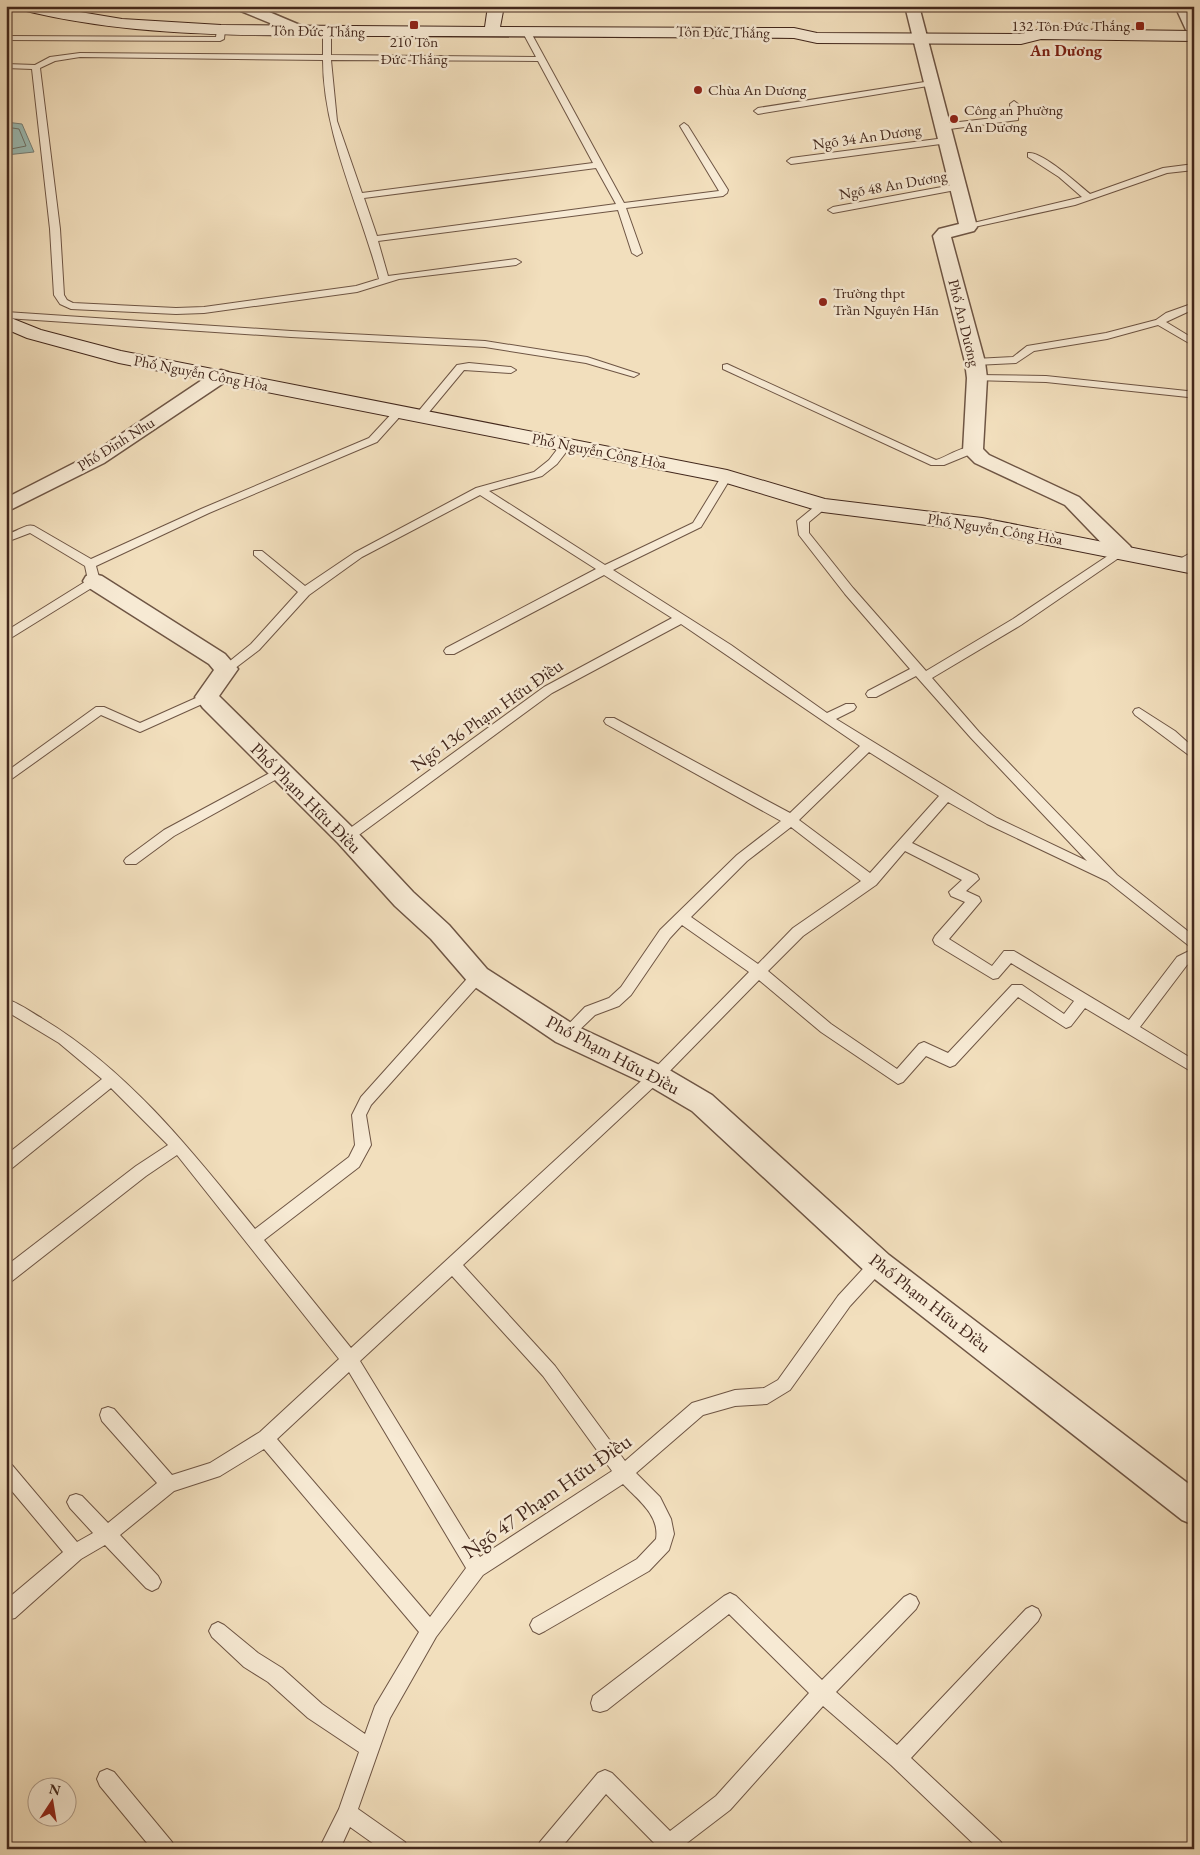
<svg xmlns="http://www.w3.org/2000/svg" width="1200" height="1855" font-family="'EB Garamond',serif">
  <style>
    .water { fill: #9bbcb5; stroke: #778078 }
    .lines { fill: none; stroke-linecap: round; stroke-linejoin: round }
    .shore { stroke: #6e7268; stroke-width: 1 }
    .lane-casing { stroke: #6e5544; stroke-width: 2 }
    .street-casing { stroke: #6e5544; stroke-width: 3 }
    .secondary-casing { stroke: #42271c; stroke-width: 2 }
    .lane { fill: #f7ead4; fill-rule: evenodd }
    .street { fill: #f7ead4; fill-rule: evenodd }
    .secondary { fill: #f7ead4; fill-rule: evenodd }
    .poi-dot { fill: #8f2418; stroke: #f7ead4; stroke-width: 2 }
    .labels { text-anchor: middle; stroke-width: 5; stroke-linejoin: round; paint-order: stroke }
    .far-poi-label { font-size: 15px; fill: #42271c; stroke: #f7ead4; text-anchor: start }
    .far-street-label { font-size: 15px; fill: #42271c; stroke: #f7ead4 }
    .far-quarter-label { font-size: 16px; font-weight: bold; fill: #7a1f14; stroke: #f7ead4 }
    .street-label { font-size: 18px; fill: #42271c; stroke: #f7ead4 }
    .near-street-label { font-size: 21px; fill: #42271c; stroke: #f7ead4 }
  </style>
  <rect width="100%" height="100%" fill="#f2dfbd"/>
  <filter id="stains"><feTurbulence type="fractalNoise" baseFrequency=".004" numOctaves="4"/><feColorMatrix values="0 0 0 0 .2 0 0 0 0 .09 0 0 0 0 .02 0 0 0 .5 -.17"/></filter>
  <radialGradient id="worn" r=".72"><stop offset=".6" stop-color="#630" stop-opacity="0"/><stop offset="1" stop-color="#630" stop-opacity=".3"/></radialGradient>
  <path class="water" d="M6 122 22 124 34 152 6 155Z"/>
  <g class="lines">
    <path class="shore" d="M6 127 19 129 26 146 6 150"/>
    <g class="lane-casing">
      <path id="lane" d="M221 28 225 30 224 39 220 41 6 40V36L216 37 217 30Z
        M327 29 331 31V55L536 57 522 31 529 29 624 203 719 191 680 126 684 123 688 126 728 190 727 193 723 196 626 208 642 253 637 256 632 253 618 210 378 241 388 276 516 259 521 262 516 265 399 279 357 292 204 313 176 314 71 309 60 304 54 295 50 229 32 69 6 68V64L35 65 50 57 80 53 323 55V31ZM80 57 323 60C323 134 360 207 379 279L356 286 204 307 176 308 73 303 67 300 64 295 60 229 40 68 55 61ZM331 60 538 61 593 163 362 193 337 121ZM596 168 616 204 377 236 364 198Z
        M931 81H934V85L758 114 754 111 758 108Z
        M1014 101 1018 104V120L942 130 938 127 942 124 1011 116 1010 104Z
        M945 138 949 141 948 143 791 164 787 161 791 158Z
        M1028 153C1042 151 1078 184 1090 194L1163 168 1194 164V170L1167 173 1075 205 965 229V225L1082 197 1059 177 1028 157Z
        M958 184 961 185V189L833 213 828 210 833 207Z
        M1194 303V309L1166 322 1194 339V346L1158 325 1107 339 1034 351 1016 363 975 365 970 362 975 359 1013 357 1027 346 1106 333 1156 320 1166 313Z
        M6 312 291 331 485 341 587 357 639 374 634 377 586 363 485 347 291 337 6 318Z
        M469 363 511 367 516 370 511 373 464 370 425 417H417V413L457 365Z
        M727 364 936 460C948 457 967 441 978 451L944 465H931L723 369V365Z
        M977 375 1046 376 1187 391 1194 389V395L1188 397 1046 382 973 380V376Z
        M399 409 404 412 377 442 209 513 96 566 100 581 98 584 6 641V631L88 580 85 566 30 533 9 541H6V533C16 534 24 523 34 526L91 559 201 509 369 438 395 410Z
        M566 442 571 445 570 447 557 464 542 476 489 491 605 565 693 523 723 474H731L732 476 701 527 613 570 731 645 827 713 846 704H854L856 707 854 710 836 719 997 818 1087 861 971 738 916 676 876 697H868L866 694 868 691 910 669 845 594 799 535 797 521 819 503H827V507L809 522V533L853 588 926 671 1013 619 1118 549H1126V553L1021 625 932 678 979 732 1117 875 1194 936V961L1187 965 1140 1027 1194 1060V1073L1085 1008 1071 1026 1066 1028 1018 997 955 1065 950 1067 926 1056 903 1082 898 1084 821 1032 759 980 661 1080 463 1265 555 1366 625 1461 692 1403 735 1390 764 1388 778 1380 838 1296 872 1259 878 1257 884 1259 886 1264 884 1269 850 1306 790 1390 767 1404 735 1406 703 1415 636 1473 660 1497 671 1519 674 1534 669 1550 649 1571 545 1631 539 1634 533 1631 530 1625 533 1619 637 1559 656 1539C660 1515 637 1499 623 1484L483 1575 436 1637 390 1718 358 1809 405 1842 408 1849H381L350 1827 340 1849H319L339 1809 359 1752 308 1718 268 1682 244 1667 212 1637 209 1631 212 1625 218 1622 224 1625 258 1653 282 1668 322 1704 365 1734 375 1706 419 1632 264 1449 220 1476 174 1491 120 1535 158 1576 161 1582 158 1588 152 1591 146 1588 105 1545 81 1559 15 1618 6 1620V1600L63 1552 6 1484V1463L12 1465 77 1542 93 1533 70 1508 67 1502 70 1496 76 1494 82 1496 108 1523 157 1483 102 1421 100 1415 102 1409 108 1407 114 1409 172 1475 210 1463 260 1432 339 1359 177 1155 146 1176 12 1281 6 1283V1266L136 1166 168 1145 111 1088 11 1169 6 1170V1155L102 1079 59 1043 6 1011V999C19 1003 31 1012 43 1019 129 1071 192 1151 255 1229L349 1157 355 1145 352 1115 361 1097 473 972H483L485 976 483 980 371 1105 366 1115 371 1145 359 1167 264 1240 351 1348 651 1072 749 972 682 925 670 938 631 995 619 1006 595 1015 571 1038H561L559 1034 585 1007 609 998 621 987 660 930 737 855 781 821 606 724 604 721 606 718H614L790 813 860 746 681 624 552 693 352 840H342L340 837 342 834 544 687 672 618 604 575 454 654H446L444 651 446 648 596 569 480 495 362 557 309 595 259 650 230 672H222L220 669 251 644 298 592 254 555V551H262L305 586 354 553 476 488 534 472 549 460 562 443ZM869 752 939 796 870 873 799 820ZM948 802 987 824 1107 881 1193 949 1177 957 1129 1020 1014 951H1004L992 966 949 939 981 901 979 897 966 891 979 879 977 875 912 843ZM791 827 861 881 793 928 758 964 691 917 747 861ZM905 851 962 880 949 892 951 896 965 902 935 936 933 940 935 944 993 979 998 978 1011 963 1074 1001 1064 1014 1022 985H1012L948 1053 924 1042 919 1044 897 1069 831 1024 768 971 803 936 876 885ZM452 1276 543 1376 612 1471 480 1557 360 1361ZM349 1372 466 1568 430 1617 277 1439Z
        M1194 551V560L1186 566H1178V560Z
        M207 693 211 694 213 697 211 700 140 732 101 715 6 783V772L96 707H104L140 723Z
        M1139 708 1175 731 1194 748V759L1135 715 1133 712 1135 709Z
        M279 768 284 769 285 772 284 775 174 836 136 864H126L124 861 126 858 164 830Z
        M730 1593 736 1596 822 1680 904 1597 910 1594 916 1597 919 1603 916 1609 836 1692 897 1745 1026 1609 1032 1606 1038 1609 1041 1615 1038 1621 911 1758 1001 1842 1004 1849H979L891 1765 823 1706 730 1810 679 1849H660L606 1794 560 1849H537L540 1842 598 1773 605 1770 612 1773 670 1831 716 1796 809 1693 729 1614 607 1710 600 1712 593 1710 591 1703 593 1696 724 1596Z
        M107 1769 114 1772 172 1842 175 1849H152L100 1786 97 1779 100 1772Z"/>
    </g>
    <g class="street-casing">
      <path id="street" d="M234 6H255L307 28 310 31 307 34H297L236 9Z
        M905 6H919L977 227 974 231 951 237 985 362 987 378 983 449 989 455 1079 497 1130 546 1133 551 1130 556 1122 558 1114 556 1065 505 975 463 963 451 967 378 965 362 933 236 939 229 959 224Z
        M1175 6H1190L1194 15V34L1186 30Z
        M221 370 228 372 231 376 228 380 104 463 6 512V498L90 455 214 372Z
        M94 574 102 576 225 654 238 669 219 696 356 831 413 892 449 925 487 969 576 1026 666 1068 712 1095 889 1255 1194 1488V1525L1182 1520 867 1273 692 1111 646 1084 556 1042 469 983 431 939 395 906 338 843 203 708 195 697 214 670 209 664 86 586 83 581 86 576Z"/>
    </g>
    <g class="secondary-casing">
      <path id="secondary" d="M15 6H44L122 19 221 25 485 27 488 6H504L500 27 794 28 817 33 1021 34 1041 29 1194 31V41L1041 39 1021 44 817 43 794 38C656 37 518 36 379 36 258 35 136 39 18 9Z
        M6 316 41 330 121 351 727 470 825 499 982 518 1194 560V574L982 532 823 512 723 482 119 363 27 338 6 329Z"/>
    </g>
    <use href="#lane" class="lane"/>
    <use href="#street" class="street"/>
    <use href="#secondary" class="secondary"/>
  </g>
  <g class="poi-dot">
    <rect x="409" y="20" width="10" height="10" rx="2.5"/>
    <rect x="1135" y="21" width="10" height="10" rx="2.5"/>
    <circle cx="698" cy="90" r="5"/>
    <circle cx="954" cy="119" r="5"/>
    <circle cx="823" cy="302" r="5"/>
  </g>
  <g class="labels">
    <g class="far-poi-label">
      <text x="1130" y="31" text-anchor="end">132 Tôn Đức Thắng</text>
      <text x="414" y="47" text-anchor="middle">210 Tôn<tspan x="414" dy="17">Đức Thắng</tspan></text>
      <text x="708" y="95">Chùa An Dương</text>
      <text x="964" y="115">Công an Phường<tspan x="964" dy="17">An Dương</tspan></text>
      <text x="833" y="298">Trường thpt<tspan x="833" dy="17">Trần Nguyên Hãn</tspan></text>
    </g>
    <g class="far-street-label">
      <text transform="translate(318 31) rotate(1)" y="5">Tôn Đức Thắng</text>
      <text transform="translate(723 32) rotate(1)" y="5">Tôn Đức Thắng</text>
      <text transform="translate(867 137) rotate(-8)" y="5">Ngõ 34 An Dương</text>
      <text transform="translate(893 185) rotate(-10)" y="5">Ngõ 48 An Dương</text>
      <text transform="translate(964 323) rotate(76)" y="5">Phố An Dương</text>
      <text transform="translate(201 373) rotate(11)" y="5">Phố Nguyễn Công Hòa</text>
      <text transform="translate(116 444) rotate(-32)" y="5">Phố Đinh Nhu</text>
      <text transform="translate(599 451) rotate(11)" y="5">Phố Nguyễn Công Hòa</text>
      <text transform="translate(995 529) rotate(9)" y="5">Phố Nguyễn Công Hòa</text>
    </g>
    <g class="far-quarter-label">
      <text x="1066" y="56">An Dương</text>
    </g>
    <g class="street-label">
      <text transform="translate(487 715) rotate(-35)" y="6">Ngõ 136 Phạm Hữu Điều</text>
      <text transform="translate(306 798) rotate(45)" y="6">Phố Phạm Hữu Điều</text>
      <text transform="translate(613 1055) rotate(28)" y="6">Phố Phạm Hữu Điều</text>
      <text transform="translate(930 1303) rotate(38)" y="6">Phố Phạm Hữu Điều</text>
    </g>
    <g class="near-street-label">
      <text transform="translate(547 1496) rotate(-35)" y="7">Ngõ 47 Phạm Hữu Điều</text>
    </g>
  </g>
  <rect width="1200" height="1855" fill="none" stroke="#f2dfbd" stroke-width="25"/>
  <rect x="8" y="8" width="1185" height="1840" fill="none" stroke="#42271c" stroke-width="2.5"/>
  <rect x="12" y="12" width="1175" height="1830" fill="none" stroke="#42271c"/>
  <g transform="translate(52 1802) rotate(12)"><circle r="24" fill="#f7ead4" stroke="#af9c8a"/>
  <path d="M0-4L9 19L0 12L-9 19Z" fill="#8f2418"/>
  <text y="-8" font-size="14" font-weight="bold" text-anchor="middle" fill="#42271c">N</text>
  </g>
  <rect width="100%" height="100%" filter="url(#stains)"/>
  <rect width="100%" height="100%" fill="url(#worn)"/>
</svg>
